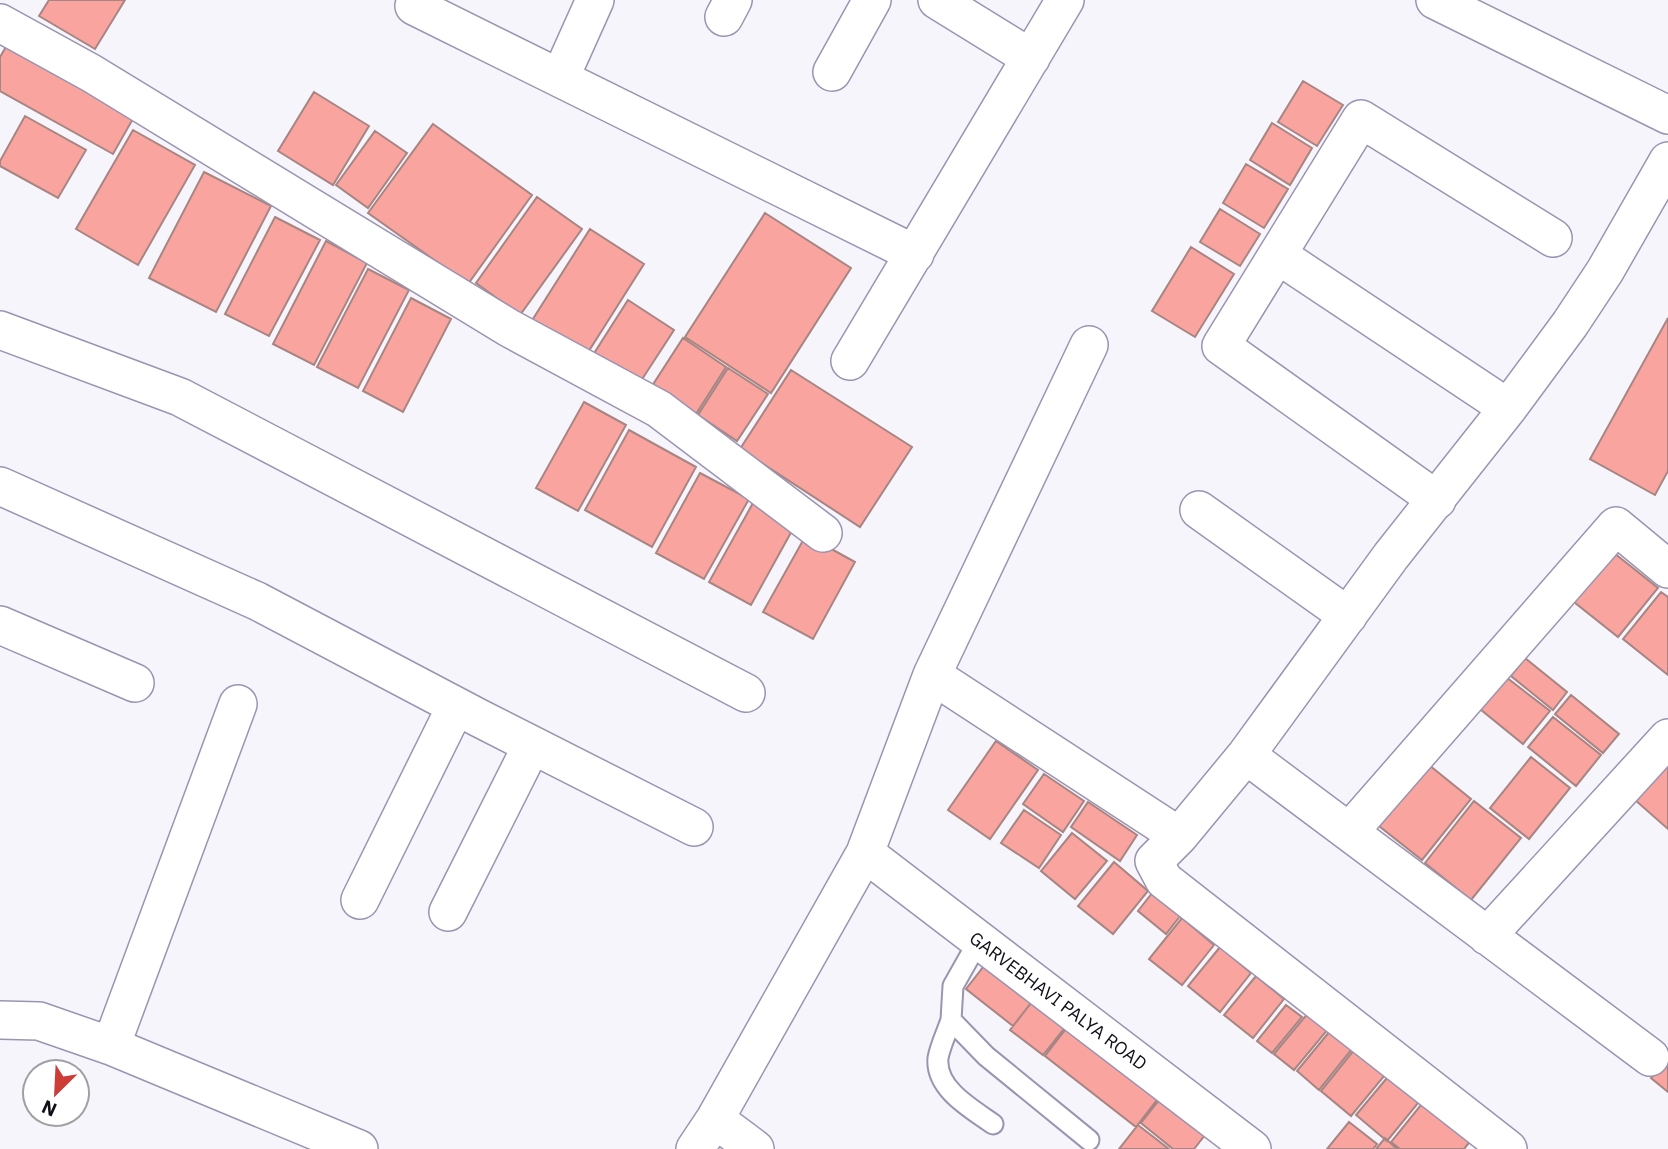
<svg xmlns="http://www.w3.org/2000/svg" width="1668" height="1149" font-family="'IBM Plex Sans',sans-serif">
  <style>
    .building { fill: #faa49f; stroke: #a78583; stroke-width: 2 }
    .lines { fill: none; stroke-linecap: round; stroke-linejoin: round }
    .service-casing { stroke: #9b94b1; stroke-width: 23 }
    .minor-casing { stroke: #9b94b1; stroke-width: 40 }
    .service { stroke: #fff; stroke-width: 19 }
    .minor { stroke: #fff; stroke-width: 37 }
    .labels { text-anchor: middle; stroke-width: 5; stroke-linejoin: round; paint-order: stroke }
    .street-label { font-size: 18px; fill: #120f19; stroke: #fff }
  </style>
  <rect width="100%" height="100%" fill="#f7f5fc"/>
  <path class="building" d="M49 0H125L95 49 39 16Z
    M7 45 134 117 113 154 0 91V57Z
    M1303 81 1343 105 1317 146 1278 122Z
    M314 92 369 126 333 185 278 151Z
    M25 116 86 150 58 198 0 166V161Z
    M1272 123 1312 148 1290 185 1250 160Z
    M433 124 532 195 468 284 368 213Z
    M133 130 195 165 138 265 76 229Z
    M375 131 407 153 368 208 336 185Z
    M1246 164 1288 189 1264 228 1223 203Z
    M204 172 271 206 216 312 149 278Z
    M537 197 582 229 520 315 476 283Z
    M1220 209 1260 234 1240 266 1200 242Z
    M765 213 851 268 771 393 685 337Z
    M275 217 320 240 269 336 225 314Z
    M590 229 644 264 585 357 531 322Z
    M326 241 367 263 314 365 273 344Z
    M1191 247 1234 274 1195 337 1152 311Z
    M368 269 409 290 358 388 317 367Z
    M411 298 451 319 403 412 363 391Z
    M628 300 674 330 639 384 593 355Z
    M1668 318V471L1655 495 1590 459Z
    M683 338 726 367 696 414 652 386Z
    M728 368 768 394 737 441 698 415Z
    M791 370 912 447 860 527 740 449Z
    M584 402 626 425 578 511 536 488Z
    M629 430 696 467 652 547 585 510Z
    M700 473 749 499 704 579 656 553Z
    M753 503 794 527 751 605 709 582Z
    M806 535 855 562 813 639 763 612Z
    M1614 553 1658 588 1618 637 1574 602Z
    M1661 592 1668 597V675L1623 639Z
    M1525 658 1567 692 1553 710 1511 676Z
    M1506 677 1550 711 1523 744 1480 709Z
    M1571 695 1619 734 1603 753 1555 714Z
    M1553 717 1601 755 1576 786 1528 747Z
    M996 741 1038 770 990 839 948 810Z
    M1531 757 1570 788 1529 839 1490 808Z
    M1668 763V829L1635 800Z
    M1429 765 1471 799 1422 860 1379 826Z
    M1044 774 1084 801 1063 832 1023 804Z
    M1474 801 1521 838 1471 900 1425 863Z
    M1088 802 1137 835 1120 861 1071 827Z
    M1024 810 1061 835 1039 868 1001 843Z
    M1072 833 1107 861 1075 899 1041 871Z
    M1114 862 1148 891 1113 934 1078 906Z
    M1153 892 1181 915 1166 934 1138 911Z
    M1182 918 1214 945 1182 985 1149 959Z
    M1220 947 1251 973 1220 1012 1188 986Z
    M991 957 1038 994 1013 1026 966 989Z
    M1256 976 1284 999 1253 1038 1224 1015Z
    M1038 994 1071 1020 1043 1055 1010 1030Z
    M1286 1005 1302 1017 1272 1053 1257 1041Z
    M1309 1012 1329 1028 1294 1070 1274 1054Z
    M1072 1021 1163 1092 1136 1127 1045 1056Z
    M1330 1031 1352 1049 1319 1090 1297 1071Z
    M1354 1050 1385 1075 1351 1116 1321 1091Z
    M1668 1058V1092L1651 1078Z
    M1392 1072 1423 1097 1387 1141 1356 1115Z
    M1164 1094 1209 1130 1194 1149H1173L1141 1123Z
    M1425 1100 1473 1138 1464 1149H1400L1391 1142Z
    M1349 1122 1377 1144 1373 1149H1327Z
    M1138 1125 1169 1149H1119Z
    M1385 1138 1397 1149H1376Z"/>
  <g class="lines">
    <g class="service-casing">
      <path id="service" d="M979 940 953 986 951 1020 986 1056 1089 1140
        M951 1020C947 1032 940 1046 938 1058 935 1089 972 1109 993 1124"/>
    </g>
    <g class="minor-casing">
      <path id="minor" d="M417 0 414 6 915 254
        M937 0 1031 58
        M1435 0 1668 115
        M724 17 733 0
        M0 23 91 73 509 328 659 409 823 533
        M832 72 872 0
        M560 78 595 0
        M1278 255 1508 408
        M0 330 180 397 746 693
        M850 361 1065 0
        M0 486 257 601 479 718 694 827
        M1437 500 1221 346 1361 119 1553 238
        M1199 510 1348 616
        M0 625 135 683
        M932 675 1089 345
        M1246 755 1650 1057
        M1349 832 1616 526 1668 569
        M1179 836 1154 861 1164 880 1508 1149
        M865 853 1252 1149
        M360 900 456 706
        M448 912 532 745
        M1487 936 1668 738
        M0 1020 39 1021 111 1046 359 1149
        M111 1046 238 704
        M715 1119 755 1149
        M695 1149 715 1119 865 853 932 675 1179 836 1246 755 1391 556 1508 408 1570 324 1605 271 1668 161"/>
    </g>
    <use href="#service" class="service"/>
    <use href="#minor" class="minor"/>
  </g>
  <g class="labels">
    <g class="street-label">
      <text transform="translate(1058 1001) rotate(37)" y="6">GARVEBHAVI PALYA ROAD</text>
    </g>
  </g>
  <g transform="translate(56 1093) rotate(204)"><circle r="33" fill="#ffffff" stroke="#a09fa3" stroke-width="2"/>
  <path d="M0-5L12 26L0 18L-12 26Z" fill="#cc3d37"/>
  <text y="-10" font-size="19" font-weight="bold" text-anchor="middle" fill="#120f19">N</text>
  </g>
</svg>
